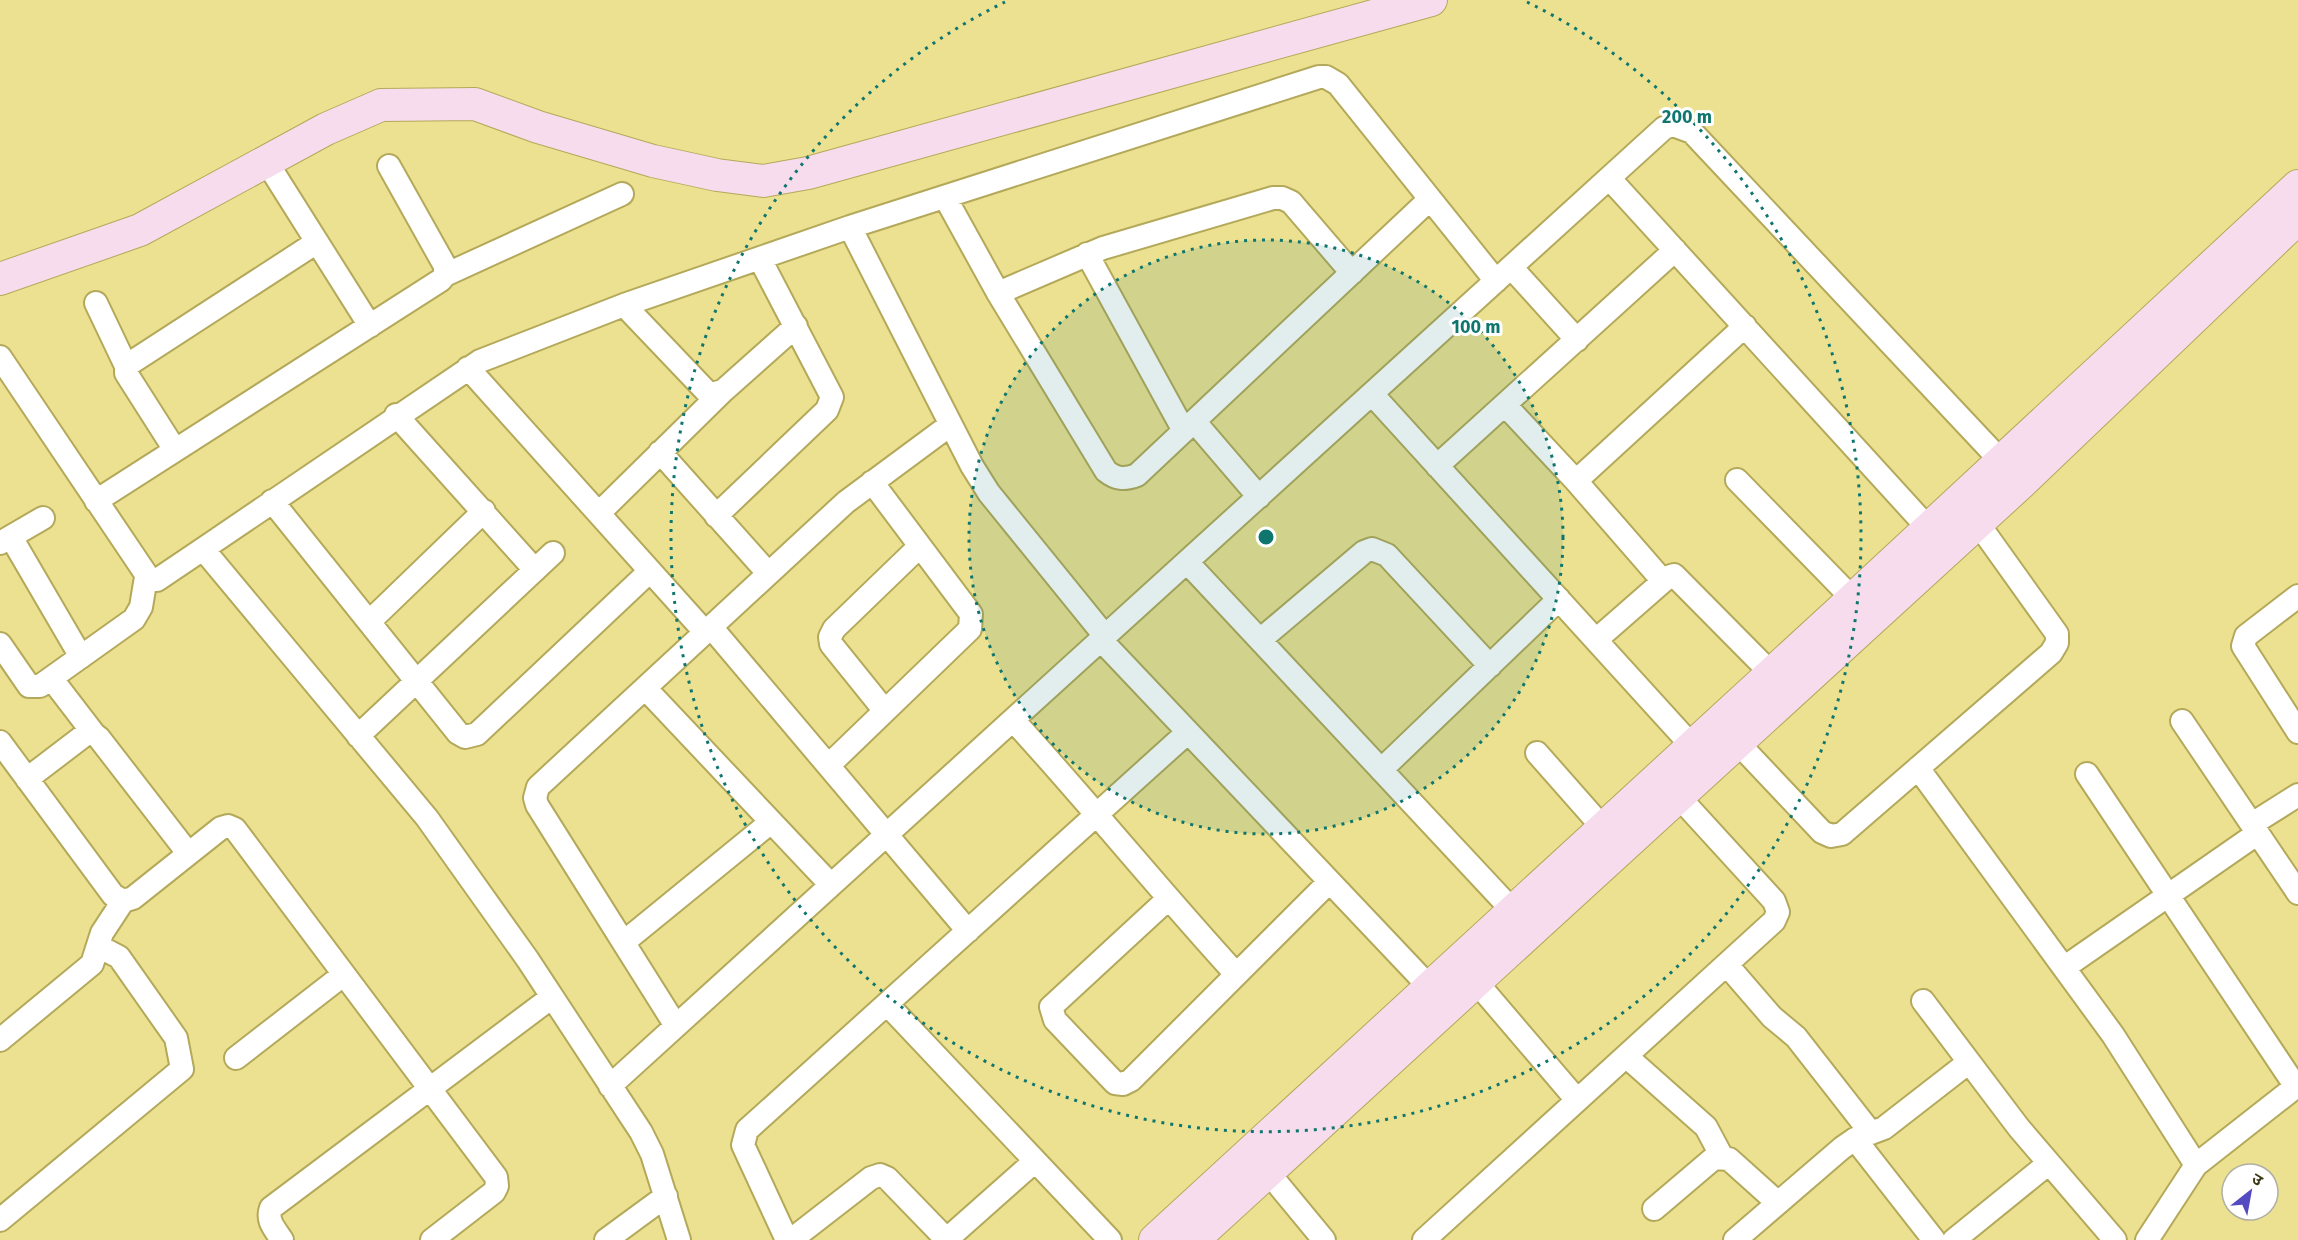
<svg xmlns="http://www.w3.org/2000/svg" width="2298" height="1240" font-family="'Fira Sans','Noto Sans Devanagari',sans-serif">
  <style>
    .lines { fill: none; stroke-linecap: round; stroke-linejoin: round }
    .street-casing { stroke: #b4a95a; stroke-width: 26 }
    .secondary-casing { stroke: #b4a95a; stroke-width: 34 }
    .street { stroke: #fff; stroke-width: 22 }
    .secondary { stroke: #f7dced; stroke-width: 32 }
    .ring { fill: none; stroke: #0f766e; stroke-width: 3; stroke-dasharray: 3 6 }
    .centre { fill: #0f766e; stroke: #fff; stroke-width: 3 }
    .ring-label { font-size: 18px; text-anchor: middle; font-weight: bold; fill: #0f766e; stroke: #fff; stroke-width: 6; stroke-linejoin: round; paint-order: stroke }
  </style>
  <rect width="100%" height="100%" fill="#ece191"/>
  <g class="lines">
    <g class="street-casing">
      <path id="street" d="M266 161 370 326
        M1609 178 1929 529
        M945 197 998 293 1106 471C1116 479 1124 480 1137 475L1430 199
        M850 227 972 466 989 493 1105 636
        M1087 254 1184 431
        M1511 267 1577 340
        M445 275 622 194
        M998 293 1103 248 1273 198H1282L1291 202 1352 273
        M96 303 126 366
        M624 305 706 391 711 394 723 391 796 326
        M0 357 150 580H157L203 549 480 361 624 305 850 227 1319 77H1326L1338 84 1496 281
        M468 368 705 632
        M1372 394 1693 747
        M1505 405 1576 481 1663 581
        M396 415 535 570
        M1194 421 1259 497
        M175 450 126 373V366L317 242
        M660 452 768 573
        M1437 466 1675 250
        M1737 480 1853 599
        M1576 481 1745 326
        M96 501 441 280 445 275V266L389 166
        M272 501 458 733 465 737 477 734 650 571
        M599 513 723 391
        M716 516 827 410 832 397 760 259
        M11 537 81 657
        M0 543 43 518
        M203 549 427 818 528 960 641 1132 652 1154 679 1240
        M1187 562 1514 912
        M2298 596 2246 636 2243 646 2298 732
        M369 622 484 511
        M711 627 968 931
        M1101 640 1440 998
        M1260 640 1364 552 1372 549 1387 555 1490 666
        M1596 640 1668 577 1674 575 1772 674
        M0 644 29 686H40L134 619 141 607 146 577
        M51 678 94 734
        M645 688 831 885
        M885 711 831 644 830 637 834 629 920 546
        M1013 720C1089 803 1160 891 1236 974
        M2182 721 2298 893
        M358 736 553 553
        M0 742 113 895 123 901 133 898 221 828 228 826 235 829 496 1177 497 1186 494 1192 432 1240
        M1737 742 1822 832 1831 836 1842 834 2051 653 2057 643V634L1977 522
        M1537 753 1604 829
        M829 765 970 629 971 614 872 482
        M1918 768 2113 1035 2196 1165
        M1381 770 1559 599
        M2087 774 2296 1087
        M27 779 86 734H94L99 738 188 853
        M2252 824 2298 795
        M1168 899 1051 1007 1055 1020 1115 1083 1123 1084 1131 1080 1329 882
        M624 942 771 822
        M1727 965 1772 1017 1796 1037 1871 1133
        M2065 967 2258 833
        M1466 970 1577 1100
        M1923 1001 2019 1128 2115 1240
        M887 1004 1110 1240
        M676 1026 537 805 535 798 538 787 846 502 950 425
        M0 1040 92 964 102 933 123 901
        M1626 1056 1706 1127 1722 1157
        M236 1058 343 975
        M610 1086 1664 128 1673 125 1692 132 2002 462
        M1855 1139 1934 1240
        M1267 1171 1324 1240
        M1654 1209 1714 1158 1729 1159 1778 1203
        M0 1220 182 1069 176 1038 119 957 98 946
        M282 1240C275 1229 266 1221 271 1208L552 997
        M606 1240 666 1196
        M787 1240 743 1145 747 1130 1188 732
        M791 1240 871 1178 880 1175 887 1178 947 1240
        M946 1240 1035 1161
        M1424 1240 1774 921 1778 912 1774 901 1678 796
        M1735 1240 1842 1148 1855 1139 1884 1128 1969 1062
        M1954 1240 2049 1163
        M2147 1240 2196 1165 2298 1085"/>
    </g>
    <g class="secondary-casing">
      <path id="secondary" d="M0 279 140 230 326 129 381 105 475 104 538 127 653 161 717 175 763 181 808 173 1431 0
        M1155 1240 1853 599 2298 186
        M1193 1240 2021 483 2298 218"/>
    </g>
    <use href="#street" class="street"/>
    <use href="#secondary" class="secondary"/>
  </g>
  <circle cx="1266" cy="537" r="297" fill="#0f766e" fill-opacity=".12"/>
  <g class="ring">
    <circle cx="1266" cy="537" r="297"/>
    <path d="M1527 2A595 595 0 1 1 1005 2"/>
  </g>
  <circle cx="1266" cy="537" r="9" class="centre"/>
  <g class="ring-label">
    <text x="1687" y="123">200 m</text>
    <text x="1476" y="333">100 m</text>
  </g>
  <g transform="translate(2250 1192) rotate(31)"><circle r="28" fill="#ffffff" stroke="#b1afa2" stroke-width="1.5"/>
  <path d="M0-4.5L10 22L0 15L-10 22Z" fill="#544ac1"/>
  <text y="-9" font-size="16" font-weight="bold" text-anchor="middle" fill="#3d3817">उ</text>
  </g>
</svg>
